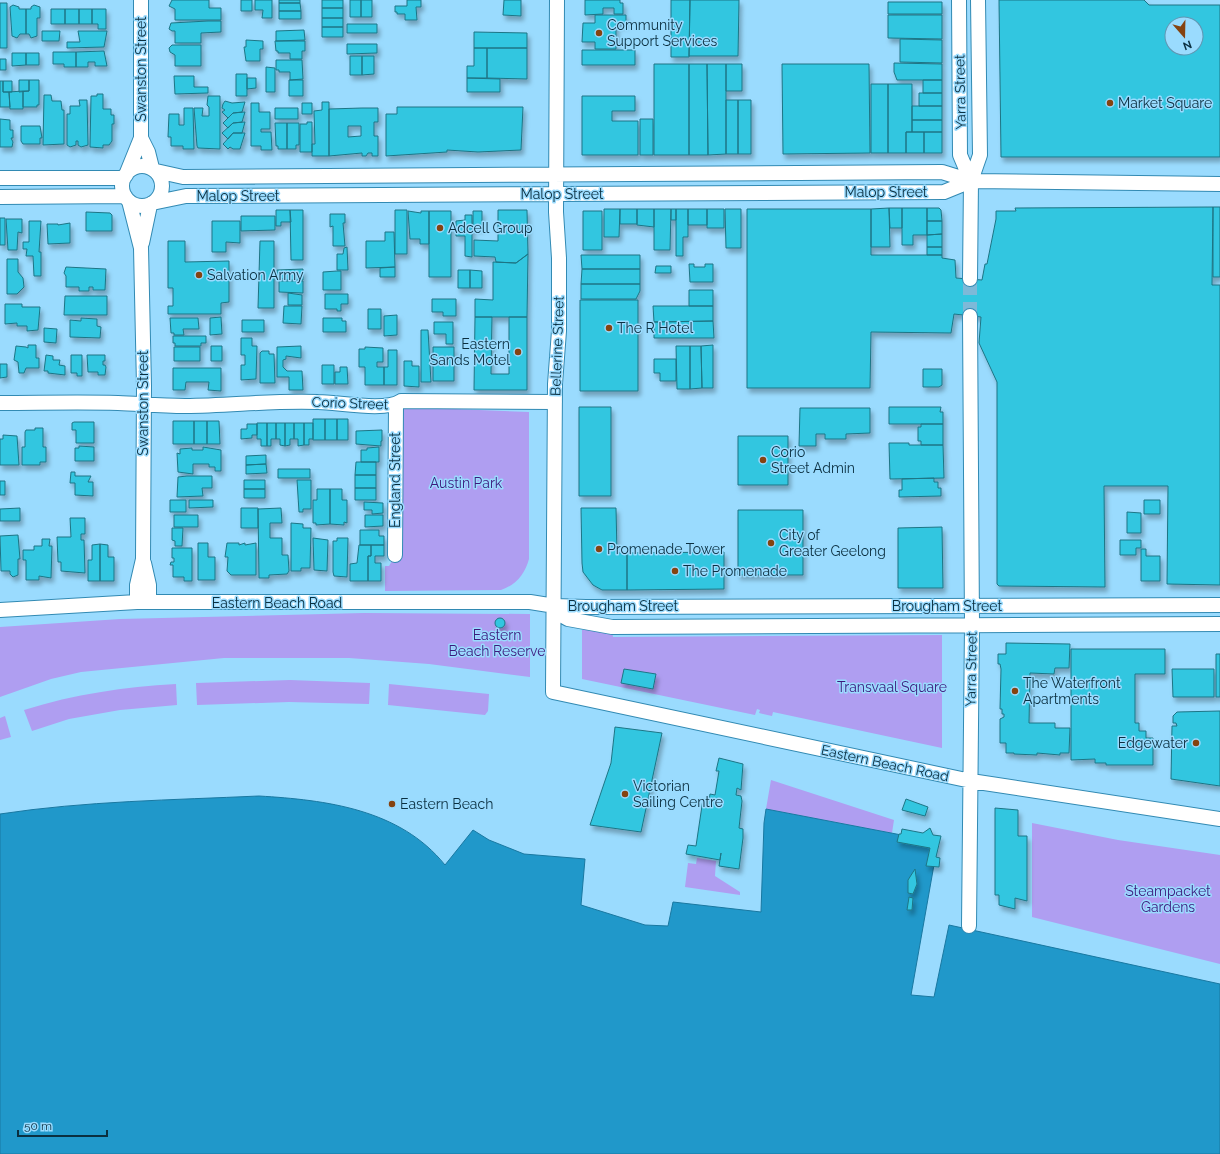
<svg xmlns="http://www.w3.org/2000/svg" width="1220" height="1154" font-family="Raleway,sans-serif">
  <style>
    .green { fill: #af9ef1 }
    .water { fill: #2098ca; stroke: #1978a1 }
    .building { fill: #31c6e0; stroke: #1e7585; fill-rule: evenodd; filter: url(#shadow) }
    .lines { fill: none; stroke-linecap: round; stroke-linejoin: round }
    .minor-tunnel { stroke: #7db9d8; stroke-width: 14; stroke-dasharray: 14 7; stroke-linecap: butt }
    .minor-casing { stroke: #328ab3; stroke-width: 16 }
    .minor { stroke: #fff; stroke-width: 14 }
    .poi-dot { fill: #854310; stroke: #9adbfe; stroke-width: 1.5 }
    .labels { text-anchor: middle; stroke-width: 3; stroke-linejoin: round; paint-order: stroke }
    .poi-label { font-size: 14px; fill: #0a2f40; stroke: #9adbfe; text-anchor: start }
    .street-label { font-size: 14px; fill: #0a2f40; stroke: #9adbfe }
    .park-label { font-size: 14px; fill: #3d197c; stroke: #9adbfe }
  </style>
  <defs>
    <filter id="shadow"><feDropShadow dx="2.5" dy="4.5" stdDeviation="2" flood-color="#0004"/></filter>
  </defs>
  <rect width="100%" height="100%" fill="#9adbfe"/>
  <path class="green" d="M406 407 529 412V559C525 574 516 585 501 590L385 591V566H389L392 561 403 410Z
    M364 613 530 614V677L429 664 349 658H224L81 672 51 679 0 697V627L120 619Z
    M582 630H612L613 637 942 635V748L773 712 772 716 759 713 760 710 757 709 755 715 582 679Z
    M290 680 370 683 369 704 289 702 197 705 196 683Z
    M176 684 177 705 120 710 69 719 32 731 24 710C75 694 124 687 176 684Z
    M389 684 489 694 488 711 485 715 388 705Z
    M5 716 11 737 0 740V718Z
    M771 780 894 820 892 833 766 809Z
    M1032 823 1118 840 1220 855V964L1032 917Z
    M697 858 716 861 715 876 740 892V895L685 887 688 863 696 864Z"/>
  <path class="water" d="M259 796C326 800 400 809 445 865L473 830 489 840 524 854 585 859 581 905 645 925 668 926 673 902 761 912 764 823 766 809 938 842 911 995 934 997 949 925 1220 984V1154H0V814C85 801 173 800 259 796Z"/>
  <path class="building" d="M172 0H209V8H221V20H175V9L169 6Z
    M241 0H252V11H241Z
    M255 0H272V18H262L263 10H255Z
    M279 0H300V3H279Z
    M322 0H343V8H322Z
    M350 0H361V17H350Z
    M361 0H372V17H361Z
    M407 0H421V7H416L417 20H405V14H397V12H395V6H407Z
    M504 0H521V16L503 15Z
    M585 0H620V3H623V14H614V8H603V14L585 15Z
    M671 0H690L689 57H671Z
    M690 0H739L738 56H689Z
    M999 0H1144L1149 5H1220V157H1001ZM1172 24H1196V48H1172Z
    M888 2H942V14H888Z
    M0 3H7V48H0Z
    M279 3H300L301 11H279Z
    M13 5 19 7V9H26V34H20L17 38 12 36 10 7Z
    M34 5 40 7V18H37V36L31 38 29 34H26V9H31V7Z
    M322 8H343V18H322Z
    M51 9H65V24H51Z
    M65 9H79V24H65Z
    M79 9H92V24H79Z
    M92 9H106V29H98V24H92Z
    M279 11H301V19H279Z
    M595 15H626V24H616V49H595V42H582L583 23H595Z
    M888 15H942V39L888 38Z
    M322 18H343V27H322Z
    M208 21H221V32L201 33V43H175V31H172L169 29 171 23Z
    M347 24H377V33H347Z
    M322 27H343V37H322Z
    M304 30 305 40 276 41V31Z
    M42 31H60L59 41H42Z
    M78 31H107L104 47 67 48V42H80Z
    M474 32 527 33V48H474Z
    M900 39 942 40V63L900 62Z
    M246 40 263 41V49H260V61H246L244 47H246Z
    M275 41H305V51H302V59H290V53H278V51H276Z
    M347 44H377V53L347 54Z
    M172 45H201V66H175V55L170 52 169 48Z
    M474 48H487V78H467V66H474Z
    M487 48H527V79L487 78Z
    M582 50H635V65H582Z
    M104 51 107 66H95V62H88V67H76V52Z
    M53 52H76V67H64V64H53Z
    M12 53H26V65L12 66Z
    M26 53H39V65H26Z
    M350 56H362V75H350Z
    M362 56H374V74L362 75Z
    M0 59H6V70H0Z
    M276 60H302L303 79 290 80V72H279V70H276Z
    M894 63 942 64V80H897L894 72Z
    M654 64H689V155H654Z
    M689 64H707L708 155H689Z
    M707 64H726V154L708 155Z
    M726 64H742V91H726Z
    M782 64H869L870 153 783 154Z
    M266 67 275 68V92H266Z
    M236 74H247V96H236Z
    M174 76H194V87H208V93L175 94Z
    M247 78H256V88L247 89Z
    M467 78 500 79V92H467Z
    M19 80H29V91L19 92Z
    M29 80H39V105H37V107H23V91H29Z
    M289 80H303V96H289Z
    M923 80H942V93H923Z
    M0 81H3V92H9L10 107H0Z
    M3 81H12V92H3Z
    M871 84H888V153H871Z
    M888 84H912V132H906V153H888Z
    M23 91V109H10L9 92Z
    M919 93H942V106H919Z
    M97 94H103V109H111V115H114V124H112V141L109 145H103V148L90 147 91 96H97Z
    M44 95H51L52 101H61L62 110H64V144L43 145Z
    M208 96H220V149L198 148 197 146 194 108H203L202 116H209V107L207 105Z
    M582 96H635V111H612V121H638V155H582Z
    M79 100H87L88 145 81 147 78 145V141H76V145L70 147 67 145V114H70V106H80Z
    M726 100H738V154H726Z
    M738 100H751V154H738Z
    M225 101 232 103 245 102 242 112 233 113 228 118 222 112 225 110 222 108 223 104Z
    M322 102H329V156H312V144H315L314 111 322 110Z
    M251 103H259V112H270V129H261V132H271L272 150H261V146H251Z
    M302 103H312V114H302Z
    M912 106H942V120H912Z
    M397 107H523L521 150 478 152 447 150V152L386 156V114H397Z
    M184 108H193L194 149H183V146H171V137H168L169 114H179V125H184Z
    M275 108H298V119H275Z
    M362 108H378V122H374V136H378V156H372V153H368L366 156H362V153L329 156V109ZM348 126H361V136L348 137Z
    M245 112 242 122 233 123 228 128 223 123 233 113Z
    M0 119 10 120V130H13V138H11L13 142 12 147H0Z
    M640 119H653V155H640Z
    M912 120H942V132H912Z
    M245 122 242 133H233L228 139 222 133 233 123Z
    M307 122H312V152H300V124H307Z
    M275 123H287V149H278V146H276Z
    M287 123H299V145H296V149H287Z
    M21 126H40L42 138H40V144H23L21 141Z
    M906 132H924V153H906Z
    M924 132H942V153H924Z
    M233 133H245L240 149H233L230 147 228 149 223 144Z
    M1213 207H1220V277H1213Z
    M1213 207 1212 285H1220V585L1167 584 1168 486H1104L1105 587 999 586 997 584V382L979 343 981 317 954 314 951 333 871 332 870 388H747V209H871V255H942V258L955 260 956 278 982 280 985 264H987L996 219V211H1016L1015 208Z
    M889 208H902V228H890Z
    M889 208 890 247H871V209Z
    M902 208H927V235H913V245H902Z
    M927 208H939L941 210 942 221H927Z
    M604 209H620L619 237H604Z
    M620 209H637V224H620Z
    M637 209H654V227L637 225Z
    M654 209H671L670 250H654Z
    M671 209H676V220H671Z
    M676 209H688V237H683V256H676Z
    M688 209H707V225H688Z
    M707 209H724V228H707Z
    M725 209H741V248H726Z
    M276 210H290L291 222H281V226H276Z
    M290 210H303V260H291Z
    M395 210H407V254H395Z
    M498 210H527L528 254 516 263 496 262 495 257 474 256V240L498 241Z
    M408 211 421 213V211H429V244H420V239H410Z
    M429 211H451V277H429Z
    M473 211H482V227L473 228Z
    M583 211H602V250H583Z
    M86 212 110 213 112 215V231H86Z
    M330 214H345V223H343L345 246H333V226L330 227Z
    M465 215H472V257L465 256V236H456V221L465 220Z
    M241 216H275V230L241 231Z
    M0 218H5V245H0Z
    M6 219H22V233L18 232 17 250H8Z
    M29 221H41L39 252H41V276H34L33 256H26L27 249H23V242H29Z
    M212 221H240V243L226 242V252H212Z
    M927 221H942V234L927 235Z
    M70 223V243L48 244 47 224H58V225Z
    M385 232H394L395 267 366 268V241H385Z
    M942 234V247H927V235Z
    M168 241H185V262L229 261V302L221 303V314H168V306H173V288H168Z
    M260 241H274V308H258Z
    M347 247 348 270H337V254H343L344 248Z
    M927 247H942V255H927Z
    M528 254 527 317H475V299L493 300V262L516 263Z
    M581 255H640V269H582Z
    M7 259H18V272L23 278 24 287 17 294H7Z
    M689 264H694V267H705V264H713V282H690Z
    M656 266H671V273H655Z
    M66 267 106 269 105 290H93V287H89V291H79V287H66V276L64 273Z
    M395 267V277H380V268Z
    M303 269V280H288L277 278V270Z
    M582 269H640V284H581Z
    M458 270H470V288H458Z
    M470 270 482 271V288H470Z
    M337 271H341V290H323V272Z
    M279 281H303V293L279 292Z
    M581 284H640V291L636 299H581Z
    M689 290H713V306H689Z
    M288 293 302 295V305H288Z
    M325 294H348V304H341V311H337V309H325Z
    M65 296H107V315H64Z
    M432 299H456V316H443V312H432Z
    M580 300H638V391H580Z
    M5 304H22V307H40L38 330 27 331V326H17V323L5 324Z
    M284 306H302L301 324 283 323Z
    M653 306H713V321L654 322Z
    M368 309H381V329H368Z
    M397 315V335L384 336V316Z
    M221 317 222 334 210 335V318Z
    M475 317H492L491 374H509V317H527V390H474Z
    M81 318 97 319V326L101 327 100 338 70 337V320L81 321Z
    M170 318H198L199 329H183L184 335H174V333H171Z
    M323 318H342V321H346V332H323Z
    M242 320H264V332H242Z
    M713 321 714 338H654V322Z
    M434 322H453V344H446V334H434Z
    M44 328 57 329 56 343 44 342Z
    M421 330H428L431 382H421Z
    M173 336H206V343H201V346H175V343H173Z
    M241 338H252V346H257L256 379 241 380V365H245V355H241Z
    M28 345H36V358H39V368H26L24 373H19L18 362 14 360 16 346 26 347 28 348Z
    M713 345V388H702L701 346Z
    M211 346H222V361H211Z
    M301 346V358L286 356V359L283 360V367L287 371H302L303 390H289V377H277V347Z
    M676 346H690V389H677Z
    M690 346H701L702 388 690 389Z
    M174 347H200V361H174Z
    M365 347 383 348V362H377V367H384V385H365V367H359V349H365Z
    M433 347H454V381H433Z
    M388 350H397V385H384V367H388Z
    M262 351H269V354H274L275 383H260V353Z
    M46 355 53 356V360H60L59 365 65 366V375L48 373V371H44Z
    M71 355H82V376H77V373H71Z
    M87 355H105V361H103V365H105L106 367 105 375H98V372H88Z
    M654 359H676V381H660V373H654Z
    M404 361H412V366H419V387L404 386Z
    M0 364H7V377L0 378Z
    M322 365H334V384H322Z
    M340 367H347L348 384H335V372H340Z
    M173 368H221V391L208 390 209 382H186L185 390H173Z
    M923 369H942V385L939 387H923Z
    M579 407H611V496H579Z
    M889 407H941L940 412H943V424H889Z
    M800 408H870V433L846 434V439H825V434H816V446H799Z
    M313 419H325V440H313Z
    M325 419H337V440H325Z
    M337 419H348V440H337Z
    M173 421H194V444H173Z
    M194 421H207V444H194Z
    M207 421H219L220 444H207Z
    M74 422H94V443H76V430H72V423Z
    M257 423H267V446H261V439H257Z
    M267 423H276V439H271V446H267Z
    M276 423H285V446L280 445V439H276Z
    M285 423H294V439H290V445L285 446Z
    M294 423H304V445L298 446V439H294Z
    M304 423H313V439H309V445H304Z
    M247 424H257V435H252V438L241 439V429H247Z
    M921 424H943V445H921V441H918V427H921Z
    M35 428H43V447H46V462H40V465H22V447H25V432L26 430H35Z
    M382 430V441H381V446L356 444V431Z
    M3 435 17 436 19 465H0V439H3Z
    M738 436H788V485H738Z
    M889 443H909V445H943L944 478 890 479Z
    M79 446 94 447V461H75V448H79Z
    M203 447 221 450V471H215V467H209V464H193V474L178 472 177 453 180 454V449L192 448V450H203Z
    M379 447V462H361V450H367V448Z
    M266 455V464L246 465V456Z
    M356 462H376V475H355Z
    M266 464 267 473 246 474V465Z
    M278 469H310V478H278Z
    M71 472H75V476H91L88 482H93V496L75 495V483H70Z
    M355 475H376V488H355Z
    M187 476H212V488H202L203 496 177 497 178 477Z
    M934 478V482H938V488H941V496L899 497V490H902V479Z
    M244 480H265V489H244Z
    M297 480H311V509H303V512H299Z
    M0 481H5V495H0Z
    M355 488H376V500H355Z
    M244 489H265V498H244Z
    M317 489H330V524L316 525V523H313V500H317Z
    M330 489H342V500H347V523L344 522V525L330 524Z
    M170 500H186V512H170Z
    M189 500H213V507L189 508Z
    M1144 500H1160V514H1144Z
    M364 502 383 503V513L372 514V510H364Z
    M20 508V521H0V509Z
    M241 508H258V528H241Z
    M281 508 282 523H270V538H282V555H288L289 571 287 574 269 575V578H259L258 509Z
    M581 508H616L617 553H627V590H602L593 585 583 572 582 563Z
    M738 510H803V575H738Z
    M1127 512 1141 513V533H1127Z
    M174 515H198V527H174Z
    M365 515H383V526L365 527Z
    M70 518H85V534H81V540H84L85 573 61 571V562H58L57 537H71Z
    M291 523 303 524V528H311L310 568H301V571H291Z
    M942 527 943 588H898V528Z
    M172 528H183L182 546H175V541L172 540Z
    M360 530H379V536H384V545H360Z
    M18 535 20 559H18V575L13 577 10 574V571H1L0 536Z
    M313 538 328 540 327 571 314 570Z
    M337 538H348L347 577 334 576 333 572V541H337Z
    M42 539H50L49 546H52L51 578 39 576V580H26V560H23V550H34V546H42Z
    M1120 540H1141V548H1136V555H1120Z
    M198 543H208V557H215V580H198Z
    M227 543H239V545L245 543V545L256 543V575H231L227 571 228 557H225Z
    M100 544 108 545V557H114V581H100Z
    M100 544V581H88V560H92V545Z
    M359 545H371V556H368V581H350V564L357 563Z
    M371 545H384V556H375V563H381V581H368V556H371Z
    M172 548H192V581H184V577H173V565H170L171 562H174V558H172Z
    M1141 549H1146V556H1160V581H1141Z
    M724 552V589L627 590V553Z
    M495 623a5 5 0 1 1 10 0a5 5 0 1 1-10 0Z
    M1006 643 1070 644 1069 668H1055L1054 674 1030 673 1029 723H1055V728H1070L1069 753H1060V755L1037 753V755L1014 754V753H1006V743H1000V719L1004 717V714H1002V709H1000L1001 669 1000 664H998V654H1006Z
    M1071 649H1165V674H1135V723H1139V731H1146V738H1153V765H1106V763H1095V759L1071 760Z
    M1216 654H1220V697H1216Z
    M624 669 656 674 653 689 621 683Z
    M1172 669H1214V697H1173Z
    M1220 711V786L1171 779 1172 726H1177L1176 723H1173V716L1177 712Z
    M615 727 662 733 641 832 590 825 611 763Z
    M719 758 743 764 741 790 737 788 736 795 741 796 742 801 739 828 743 829V838L739 869 719 866 721 853 720 860 686 854 688 845 696 846 703 799 709 800 710 794 715 795 719 771H716Z
    M906 799 928 807 925 816 902 810Z
    M995 808 1018 810V836H1027V901L1015 898V909L999 905V895H995Z
    M930 828 933 835 941 836 936 857 940 858 939 867 926 866 930 848 897 842 899 834H901L902 829 923 833Z
    M915 869 917 884 913 894 908 893V880Z
    M909 897 913 898 912 910H907Z"/>
  <g class="lines">
    <path class="minor-tunnel" d="M970 316V279"/>
    <g class="minor-casing">
      <path id="minor" d="M141 0V138L148 152 152 168
        M557 0 556 212 559 258V331L555 384 553 692 971 781 1220 819
        M959 0 960 155 971 181
        M122 186a20 20 0 1 1 40 0a20 20 0 1 1-40 0Z
        M156 171 183 177 942 172 971 181 1220 184
        M126 175 141 138
        M0 178H124
        M0 197 125 196
        M129 201 141 248 144 386 143 559 137 585V602
        M152 203 186 196 944 192 971 181
        M142 243 150 205
        M970 279 971 181 980 155 978 0
        M0 403C39 403 79 402 118 403 141 404 162 406 185 406 229 406 273 400 318 402 338 402 385 412 401 401L555 402
        M395 555 396 405
        M144 563 149 585V602
        M555 606 561 615 568 619 612 627 1220 624
        M0 610 137 602H530L555 606 586 607 1220 605
        M969 926 972 625 970 316"/>
    </g>
    <use href="#minor" class="minor"/>
  </g>
  <g class="poi-dot">
    <circle cx="599" cy="33" r="4"/>
    <circle cx="1110" cy="103" r="4"/>
    <circle cx="440" cy="228" r="4"/>
    <circle cx="199" cy="275" r="4"/>
    <circle cx="609" cy="328" r="4"/>
    <circle cx="518" cy="352" r="4"/>
    <circle cx="763" cy="460" r="4"/>
    <circle cx="771" cy="543" r="4"/>
    <circle cx="599" cy="549" r="4"/>
    <circle cx="675" cy="571" r="4"/>
    <circle cx="1015" cy="691" r="4"/>
    <circle cx="1196" cy="743" r="4"/>
    <circle cx="625" cy="794" r="4"/>
    <circle cx="392" cy="804" r="4"/>
  </g>
  <g class="labels">
    <g class="poi-label">
      <text x="607" y="30">Community<tspan x="607" dy="16">Support Services</tspan></text>
      <text x="1118" y="108">Market Square</text>
      <text x="448" y="233">Adcell Group</text>
      <text x="207" y="280">Salvation Army</text>
      <text x="617" y="333">The R Hotel</text>
      <text x="510" y="349" text-anchor="end">Eastern<tspan x="510" dy="16">Sands Motel</tspan></text>
      <text x="771" y="457">Corio<tspan x="771" dy="16">Street Admin</tspan></text>
      <text x="779" y="540">City of<tspan x="779" dy="16">Greater Geelong</tspan></text>
      <text x="607" y="554">Promenade Tower</text>
      <text x="683" y="576">The Promenade</text>
      <text x="1023" y="688">The Waterfront<tspan x="1023" dy="16">Apartments</tspan></text>
      <text x="1188" y="748" text-anchor="end">Edgewater</text>
      <text x="633" y="791">Victorian<tspan x="633" dy="16">Sailing Centre</tspan></text>
      <text x="400" y="809">Eastern Beach</text>
    </g>
    <g class="street-label">
      <text transform="translate(141 69) rotate(-90)" y="5">Swanston Street</text>
      <text transform="translate(960 92) rotate(-91)" y="5">Yarra Street</text>
      <text x="886" y="197">Malop Street</text>
      <text x="562" y="199">Malop Street</text>
      <text x="238" y="201">Malop Street</text>
      <text transform="translate(557 346) rotate(-88)" y="5">Bellerine Street</text>
      <text transform="translate(143 403) rotate(-90)" y="5">Swanston Street</text>
      <text transform="translate(350 403) rotate(2)" y="5">Corio Street</text>
      <text transform="translate(395 480) rotate(-90)" y="5">England Street</text>
      <text x="277" y="608">Eastern Beach Road</text>
      <text x="623" y="611">Brougham Street</text>
      <text x="947" y="611">Brougham Street</text>
      <text transform="translate(971 669) rotate(-89)" y="5">Yarra Street</text>
      <text transform="translate(885 763) rotate(12)" y="5">Eastern Beach Road</text>
    </g>
    <g class="park-label">
      <text x="466" y="488">Austin Park</text>
      <text x="497" y="640">Eastern<tspan x="497" dy="16">Beach Reserve</tspan></text>
      <text x="892" y="692">Transvaal Square</text>
      <text x="1168" y="896">Steampacket<tspan x="1168" dy="16">Gardens</tspan></text>
    </g>
  </g>
  <g transform="translate(1184 36) rotate(160)"><circle r="19" fill="#9adbfe" stroke="#6096b2"/>
  <path d="M0-3L7 15L0 10L-7 15Z" fill="#854310"/>
  <text y="-6" font-size="11" font-weight="bold" text-anchor="middle" fill="#0a2f40">N</text>
  </g>
  <path d="M18 1130v6h89v-6" fill="none" stroke="#0a2f40" stroke-width="2"/>
  <text x="24" y="1130" font-size="12" fill="#0a2f40" stroke="#9adbfe" stroke-width="3" paint-order="stroke">50 m</text>
</svg>
